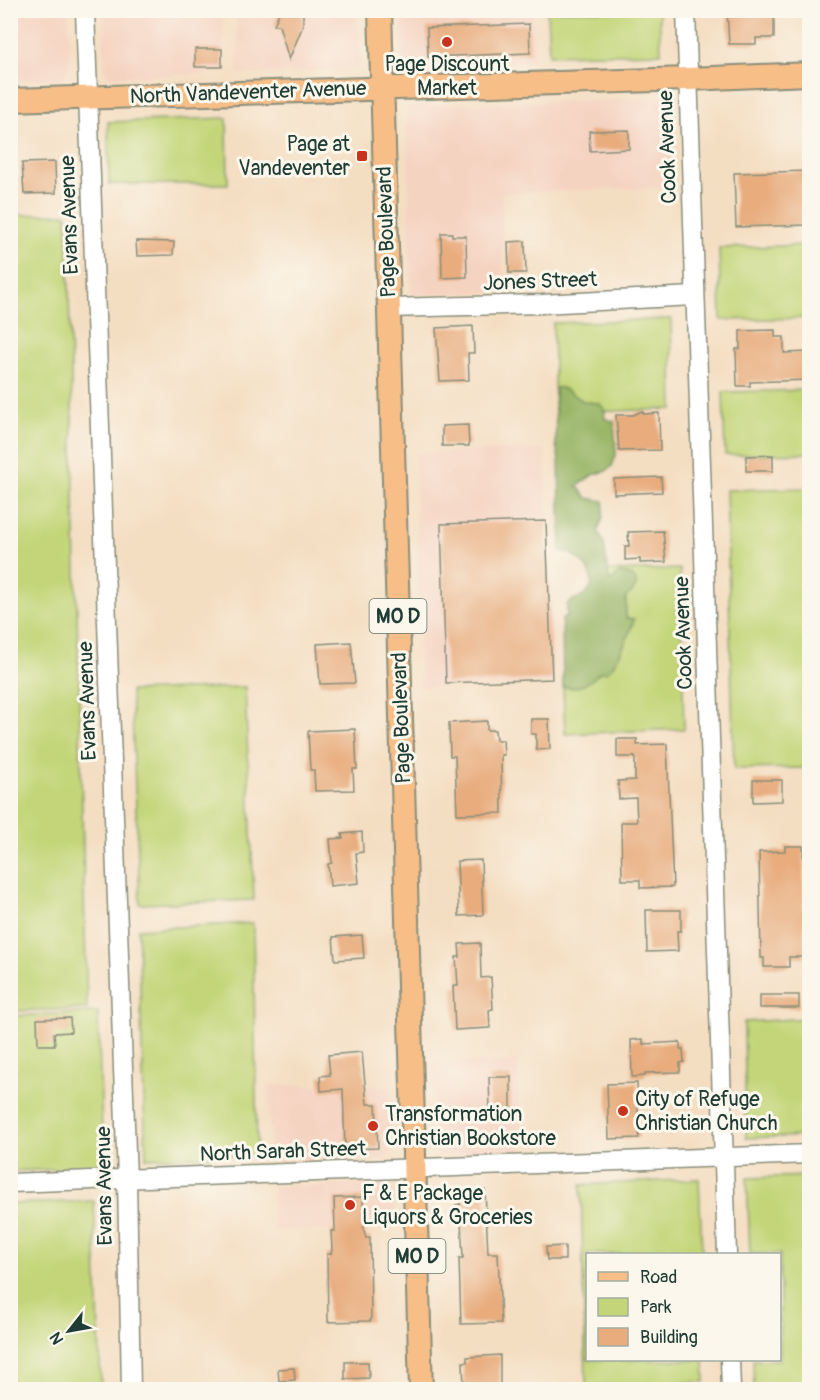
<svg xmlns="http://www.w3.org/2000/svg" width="820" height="1400" font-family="Pangolin,sans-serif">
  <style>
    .built { fill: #f5d3c1 }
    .green { fill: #c3d578; stroke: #718956; stroke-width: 1.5 }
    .forest { fill: #9ab668; stroke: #5c7a4e; stroke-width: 1.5 }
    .building { fill: #e8ac7d }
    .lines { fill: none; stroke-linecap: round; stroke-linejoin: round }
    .minor-casing { stroke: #8a8e7b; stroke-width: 21 }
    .major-casing { stroke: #8a8e7b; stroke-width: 26 }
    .minor { stroke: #fff; stroke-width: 18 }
    .major { stroke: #f7be88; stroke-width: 22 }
    .poi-dot { fill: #c8321e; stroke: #fbf7ec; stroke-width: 2 }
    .labels { text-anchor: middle; stroke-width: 6; stroke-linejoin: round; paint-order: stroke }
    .shield { fill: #fbf7ec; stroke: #61756b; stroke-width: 1.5 }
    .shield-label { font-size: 20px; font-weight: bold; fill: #1f3d34 }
    .poi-label { font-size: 21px; fill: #1f3d34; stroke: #fbf7ec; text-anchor: start }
    .street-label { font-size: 21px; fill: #1f3d34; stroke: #fbf7ec }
  </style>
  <rect width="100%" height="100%" fill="#fbf7ec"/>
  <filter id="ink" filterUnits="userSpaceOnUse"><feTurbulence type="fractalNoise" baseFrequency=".0167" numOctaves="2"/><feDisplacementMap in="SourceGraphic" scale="12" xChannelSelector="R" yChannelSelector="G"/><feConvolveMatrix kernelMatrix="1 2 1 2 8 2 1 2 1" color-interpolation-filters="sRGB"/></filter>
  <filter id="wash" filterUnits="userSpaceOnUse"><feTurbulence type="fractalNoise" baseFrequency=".008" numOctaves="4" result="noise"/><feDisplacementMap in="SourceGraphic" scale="24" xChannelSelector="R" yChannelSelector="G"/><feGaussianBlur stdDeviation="1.35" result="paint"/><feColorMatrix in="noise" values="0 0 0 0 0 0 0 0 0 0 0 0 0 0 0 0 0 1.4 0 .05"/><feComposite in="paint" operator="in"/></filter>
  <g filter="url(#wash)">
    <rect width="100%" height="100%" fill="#f4dec2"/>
    <path class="built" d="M10 11H68L70 67 66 76 58 79 11 80Z
      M103 11H223L224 73 109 77 105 71Z
      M237 11H358L360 63 355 69 345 70 238 74Z
      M401 11H533L535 62 407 65 402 58Z
      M665 98 671 102 672 106 675 187 502 193 504 292 415 295 411 292 407 108 412 106Z
      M545 449 554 682 420 688 415 453Z
      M518 1061 521 1154 441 1155 437 1153 434 1146 433 1063Z
      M268 1085 390 1086 391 1153 384 1158 271 1161Z
      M387 1183 392 1186 394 1191 395 1227 273 1231 272 1187Z"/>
    <path class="green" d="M547 11H659L661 53 549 55Z
      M227 118 228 184H109L108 122Z
      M67 214 87 1009 11 1011V215Z
      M809 245V318L721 320 719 248Z
      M671 319 673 409 555 413 553 323Z
      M809 390V453L725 455 723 392Z
      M809 488V768L734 769 726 490Z
      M680 569 684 729 565 734 563 687 606 571Z
      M245 687 254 900 140 904 131 691Z
      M253 923 257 1155 146 1158 138 929Z
      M98 1012 103 1165 95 1168 11 1171 10 1016Z
      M809 1018V1136L746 1138 744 1022Z
      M809 1176V1389H754L753 1360H780V1254H750L747 1178Z
      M699 1179 702 1251 700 1254H588V1360H704L705 1382 586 1386 581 1185Z
      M94 1201 101 1389H11V1204Z"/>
    <path class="forest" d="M555 388H562L585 402 599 403 604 409 605 419 614 421 616 455 612 466 606 471 593 475 577 486 587 498 604 501 603 517 598 531 604 543 609 581 613 580 619 573C638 574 642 586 626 597V618L634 619C630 633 618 663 607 672H600C588 684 580 690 563 687L562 618 567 616V605C572 598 581 599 587 593 599 581 585 563 575 556 571 553 566 552 561 551L559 460 556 445Z"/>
    <g id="blocks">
      <path class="building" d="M280 10H303V25L289 60 279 25H274Z
        M727 10H774V38H756V44H729Z
        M529 24 530 53 428 57 427 28Z
        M195 49H222V67H195Z
        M629 130V149L590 151 589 131Z
        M55 162 56 193 24 194 22 163Z
        M810 171V225L736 227 734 173Z
        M441 233H452V236H466L467 277 442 278Z
        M136 241 174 242 173 255 137 256Z
        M525 241 526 273H509L508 242Z
        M473 326 474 353H468L469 380 440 381 436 328Z
        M775 330V337H784V353L810 352V380L750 382V386H737L736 349H740V331Z
        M642 411 644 414 659 413 660 450 619 451 616 415H633Z
        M468 425 469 446H442V426Z
        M773 455V471H746V456Z
        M661 477 662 492 614 494V479Z
        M546 521 552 679 446 683 441 524Z
        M663 531 666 562 640 563V559L625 560V546H629L628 532Z
        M351 642 355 683 320 684 317 644Z
        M531 719H549L550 749 536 750V734H531Z
        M487 721V730H495L496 740H503L504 755H501L502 813 457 814 455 756H450L449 723Z
        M355 729 357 769H353L354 790 315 791 314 770H310L308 731Z
        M617 739H637V745L667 744 673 887 640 888V880H622L621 822H637L636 798 619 799 618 781 635 780V757H617Z
        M753 780H782V801L753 802Z
        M362 832 363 852 356 853 359 883 330 886 328 864 332 863 330 839 343 838 342 834Z
        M785 846H803L805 957H789V967H764V958H761L759 852 785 851Z
        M481 860 483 915 459 916 457 861Z
        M646 910H681V931H677L678 951 647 952Z
        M362 935 364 958 335 960 333 937Z
        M480 943 481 978 491 977 493 1009 489 1010 490 1028 455 1030 453 986H458L456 957H460L459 944Z
        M760 995H799V1008H760Z
        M70 1018 71 1032 54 1033 55 1045H38L37 1019Z
        M643 1039V1044L680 1042V1049H683L684 1062 680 1063V1072L645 1073V1076L632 1077 631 1040Z
        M362 1052 367 1104H376L378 1148 345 1149 343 1089 321 1091 320 1076 330 1075 328 1055Z
        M489 1077H511V1110H490Z
        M637 1083 639 1138 609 1139 607 1084Z
        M485 1190 488 1253H498L501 1323 461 1324 459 1258H463L461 1221H457L456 1205H460L459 1191Z
        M363 1197 364 1230 366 1238 370 1237 371 1321 328 1322 327 1254H331L332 1250 331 1231H335L334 1198Z
        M565 1246V1260H547L546 1247Z
        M500 1355V1389H464L463 1362H467V1357Z
        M345 1362H368L369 1378 345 1379Z
        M294 1368 295 1380 279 1381 278 1369Z"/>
    </g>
  </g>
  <g filter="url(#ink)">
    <use href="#blocks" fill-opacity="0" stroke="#8a8e7b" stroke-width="1.5"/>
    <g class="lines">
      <g class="minor-casing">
        <path id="minor" d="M85 10 127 1179 131 1390
          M686 10 727 1254
          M389 308 542 304 694 296
          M10 1183 810 1154
          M730 1360 731 1390"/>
      </g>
      <g class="major-casing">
        <path id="major" d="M380 10 421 1390
          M10 100 688 79 810 74"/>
      </g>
      <use href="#minor" class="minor"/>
      <use href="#major" class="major"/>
    </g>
  </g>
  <g class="poi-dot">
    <circle cx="447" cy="42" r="6"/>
    <rect x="356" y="150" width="12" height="12" rx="3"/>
    <circle cx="623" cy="1111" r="6"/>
    <circle cx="373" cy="1126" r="6"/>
    <circle cx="350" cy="1205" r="6"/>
  </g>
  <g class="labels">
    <g class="shield">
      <rect x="369.5" y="599" width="57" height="34" rx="4.5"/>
      <rect x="388.5" y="1239" width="57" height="34" rx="4.5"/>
    </g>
    <g class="shield-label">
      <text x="398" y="623">MO D</text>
      <text x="417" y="1263">MO D</text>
    </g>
    <g class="poi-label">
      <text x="447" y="71" text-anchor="middle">Page Discount<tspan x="447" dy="24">Market</tspan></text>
      <text x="350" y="151" text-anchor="end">Page at<tspan x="350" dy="24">Vandeventer</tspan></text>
      <text x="635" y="1106">City of Refuge<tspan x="635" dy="24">Christian Church</tspan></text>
      <text x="385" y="1121">Transformation<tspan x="385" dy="24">Christian Bookstore</tspan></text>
      <text x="362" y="1200">F &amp; E Package<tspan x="362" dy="24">Liquors &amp; Groceries</tspan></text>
    </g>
    <g class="street-label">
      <text transform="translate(248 92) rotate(-2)" y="7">North Vandeventer Avenue</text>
      <text transform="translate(667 147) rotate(-92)" y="7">Cook Avenue</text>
      <text transform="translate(69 215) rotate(-92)" y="7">Evans Avenue</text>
      <text transform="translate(386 232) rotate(-92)" y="7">Page Boulevard</text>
      <text transform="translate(540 281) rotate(-2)" y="7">Jones Street</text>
      <text transform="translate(683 633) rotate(-92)" y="7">Cook Avenue</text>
      <text transform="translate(87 701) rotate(-92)" y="7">Evans Avenue</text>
      <text transform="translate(401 718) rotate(-92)" y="7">Page Boulevard</text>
      <text transform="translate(283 1151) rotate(-2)" y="7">North Sarah Street</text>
      <text transform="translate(104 1186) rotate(-91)" y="7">Evans Avenue</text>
    </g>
  </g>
  <rect width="820" height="1400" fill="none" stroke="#fbf7ec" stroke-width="36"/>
  <rect x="586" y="1253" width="195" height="108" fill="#fbf7ec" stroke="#a3ada2" stroke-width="1.5"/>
  <rect x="598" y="1272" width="30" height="9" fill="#f7be88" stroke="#a3ada2" stroke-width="1.5"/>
  <text x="640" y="1283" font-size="18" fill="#1f3d34">Road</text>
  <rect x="598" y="1298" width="30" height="18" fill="#c3d578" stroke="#a3ada2" stroke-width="1.5"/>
  <text x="640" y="1313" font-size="18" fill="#1f3d34">Park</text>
  <rect x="598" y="1328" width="30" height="18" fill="#e8ac7d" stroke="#a3ada2" stroke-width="1.5"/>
  <text x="640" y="1343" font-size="18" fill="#1f3d34">Building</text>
  <g transform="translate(69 1331) rotate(239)" stroke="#fbf7ec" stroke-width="4.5" paint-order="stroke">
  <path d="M0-4.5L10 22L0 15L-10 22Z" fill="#1f3d34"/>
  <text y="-9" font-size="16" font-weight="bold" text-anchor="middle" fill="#1f3d34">N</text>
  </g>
</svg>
